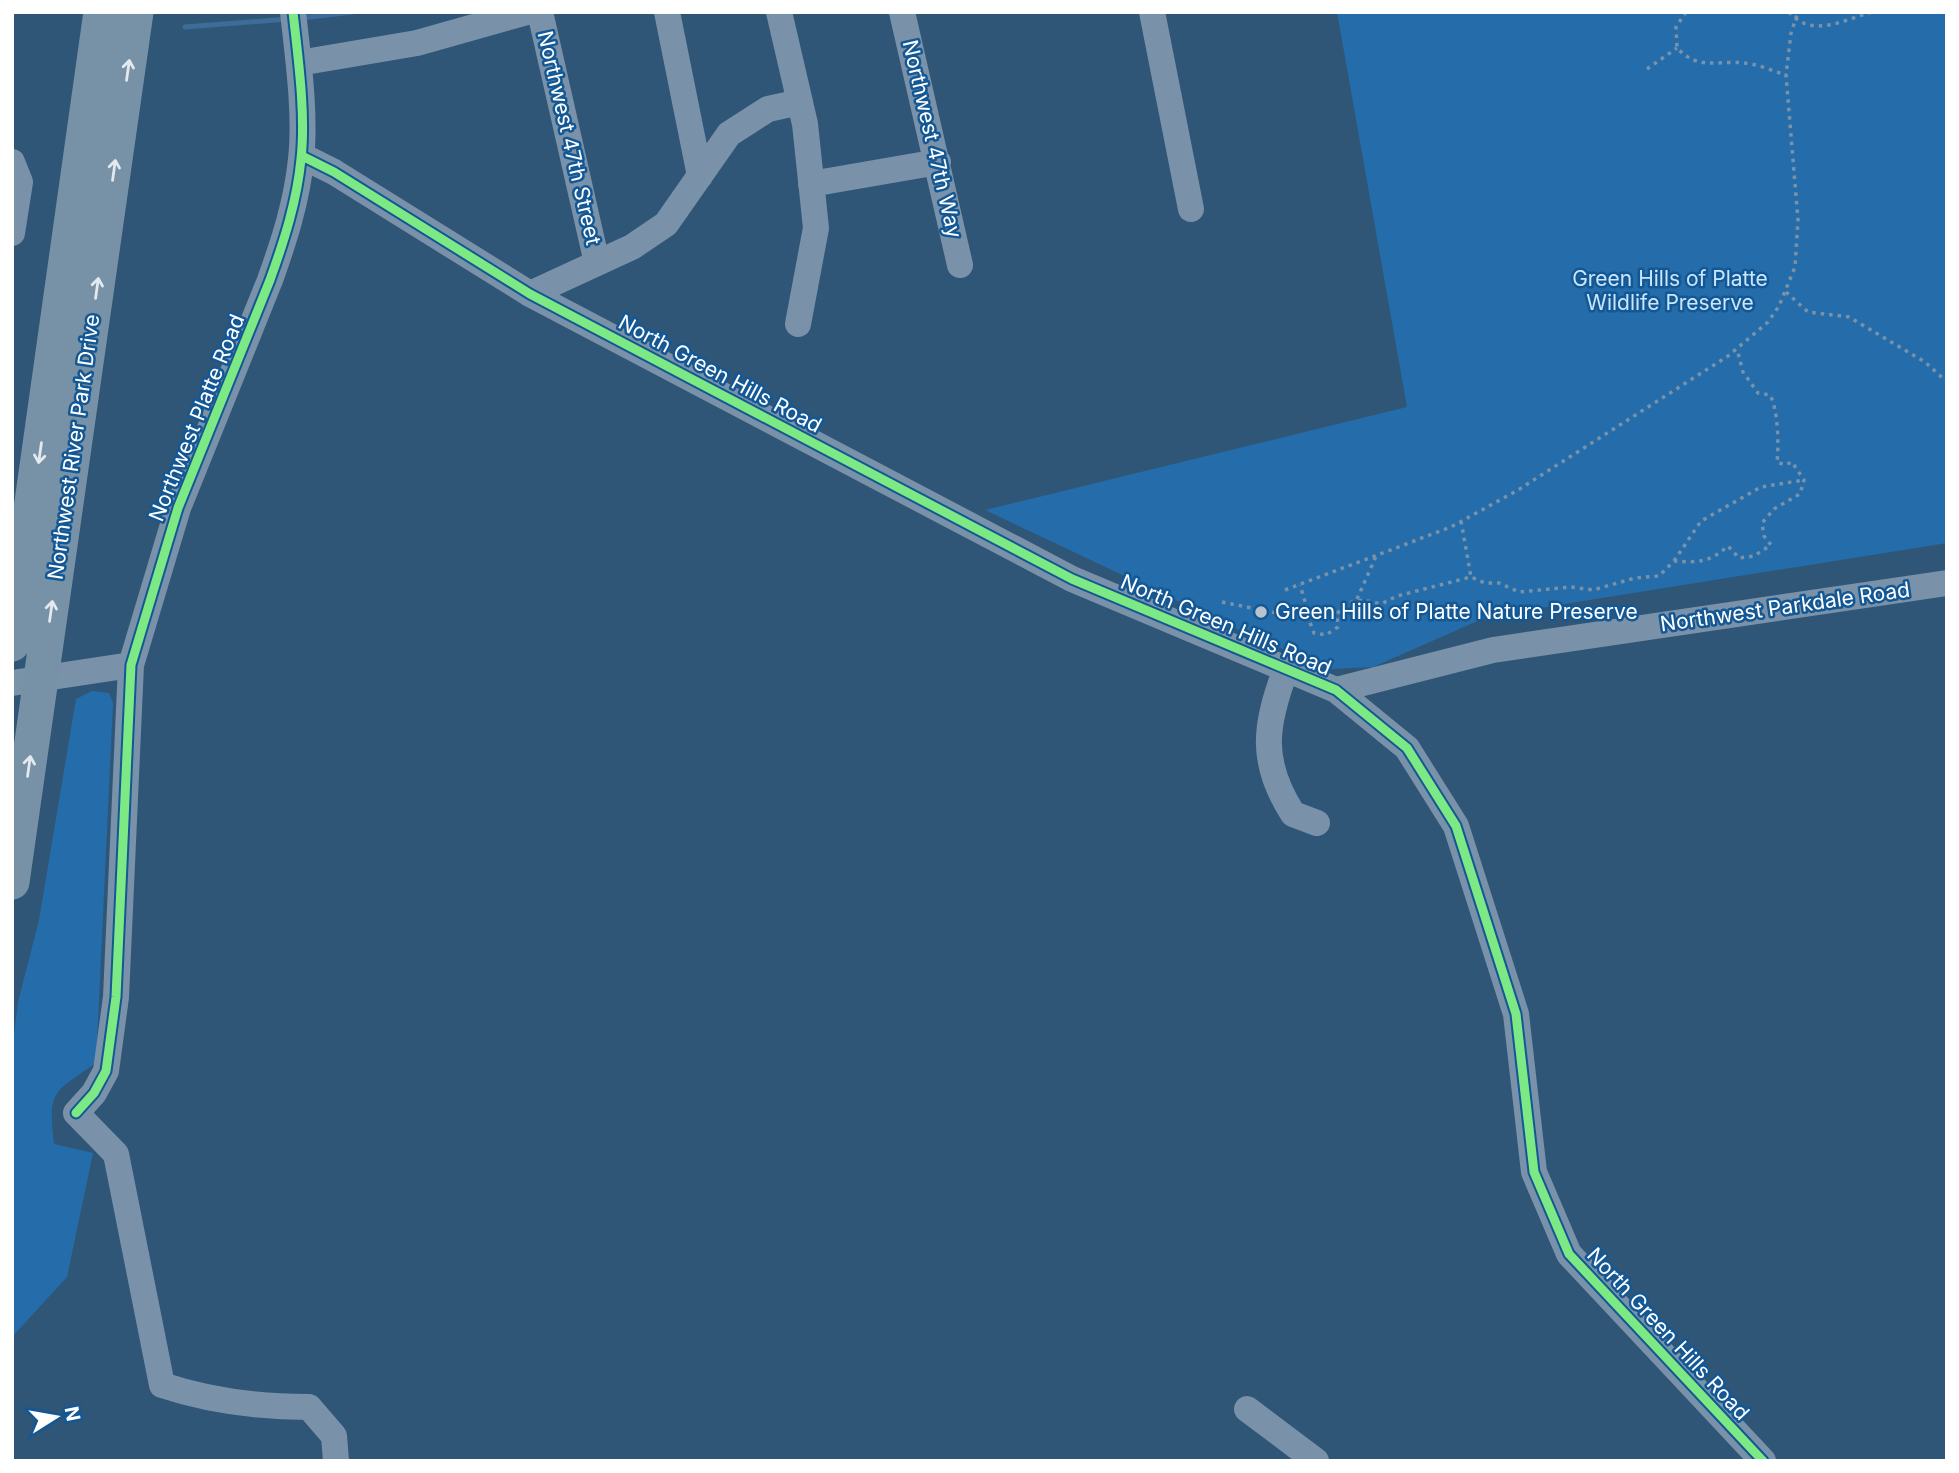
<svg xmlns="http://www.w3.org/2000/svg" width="1959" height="1473" font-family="Inter,sans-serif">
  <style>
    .green { fill: #246daa }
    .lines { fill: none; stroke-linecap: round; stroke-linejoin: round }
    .stream { stroke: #3c6c97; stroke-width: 5 }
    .path { stroke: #7992a9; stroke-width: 3.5; stroke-dasharray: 3.5 5; stroke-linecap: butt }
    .minor { stroke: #7992a9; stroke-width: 26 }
    .major { stroke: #7792a7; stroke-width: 35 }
    .cycleway-casing { stroke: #135894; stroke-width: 13 }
    .cycleway { stroke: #7ce984; stroke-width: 9 }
    .oneway { stroke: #e4e9ed }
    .poi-dot { fill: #b7c4cf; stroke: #135894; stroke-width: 2.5 }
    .labels { text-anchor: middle; stroke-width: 5; stroke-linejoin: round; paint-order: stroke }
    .street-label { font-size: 21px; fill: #fff; stroke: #135894 }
    .park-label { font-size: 21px; fill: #c9e6fd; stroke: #135894 }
    .poi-label { font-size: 21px; fill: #fff; stroke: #135894; text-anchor: start }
  </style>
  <rect width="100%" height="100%" fill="#305677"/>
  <path class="green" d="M1337 12H1947V543L1489 616 1373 667 1331 669 1256 638 985 510 1407 407Z
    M92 691 109 693 113 703 96 1063C52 1094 48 1089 54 1144L93 1153 67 1277 12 1337V1051L18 1002 39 920 76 699Z"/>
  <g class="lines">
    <path class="stream" d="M301 18 353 12
      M185 27 288 19"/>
    <path class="path" d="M1686 12 1676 27 1677 48C1699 71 1716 60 1744 63 1758 64 1773 71 1786 75
      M1789 12C1812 39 1843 20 1872 12
      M1647 69 1677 48
      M1786 292 1808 312 1849 317 1925 362 1947 382
      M1461 521 1471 577
      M1674 561 1701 521 1761 487 1804 480
      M1285 590 1451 527 1518 490 1728 356 1768 322 1779 306 1795 267 1798 220 1786 75 1791 33 1798 12
      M1357 599 1377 554
      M1222 602 1287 615H1309L1300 585
      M1307 615 1314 633 1326 635 1338 627 1337 614C1351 597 1360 599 1381 604L1397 596 1471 577 1485 583H1499L1519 592 1571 587 1593 590 1635 578 1659 576 1674 561C1699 563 1710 562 1728 546L1739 558 1754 556 1771 545 1764 536 1762 523 1774 509 1800 494 1804 480 1792 462 1785 465 1777 462C1779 445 1778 409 1770 395L1758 393 1743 372 1737 349"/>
    <path class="minor" d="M293 12C298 58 306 114 301 159 297 201 284 241 270 280L178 508 131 665 116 997 106 1071 94 1093 76 1113 116 1154 162 1385C210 1401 259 1407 309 1407L334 1436 336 1461
      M540 12 597 263
      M667 12 700 176
      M779 12 805 124 816 228 798 324
      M902 12 960 265
      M1152 12 1191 209
      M299 63 417 43 527 12
      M302 156 334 172 530 294 1072 579 1336 690 1407 748 1456 826 1516 1014 1534 1172 1569 1254 1763 1461
      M12 162 20 182 12 233
      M811 184 938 162
      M530 294 632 247 666 224 729 134 768 109 800 102
      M1286 669C1265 725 1259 761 1293 814L1317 823
      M12 683 131 665
      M1336 690 1493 650 1947 583
      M1247 1409 1316 1461"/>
    <path class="major" d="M12 644 101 12
      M12 882 136 12"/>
    <g class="cycleway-casing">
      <path id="cycleway" d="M302 156 334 172 530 294 1072 579 1336 690 1407 748 1456 826 1516 1014 1534 1172 1569 1254 1763 1461
        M76 1113 94 1093 106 1071 116 997 131 665 178 508 270 280C284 241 297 201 301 159 306 114 298 58 293 12"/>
    </g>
    <use href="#cycleway" class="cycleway"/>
  </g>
  <defs><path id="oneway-shaft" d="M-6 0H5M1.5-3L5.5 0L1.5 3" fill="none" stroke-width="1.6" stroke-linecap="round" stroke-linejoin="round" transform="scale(1.75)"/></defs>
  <g class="oneway">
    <use href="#oneway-shaft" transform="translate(128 70) rotate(-82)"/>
    <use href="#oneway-shaft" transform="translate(114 170) rotate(-82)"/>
    <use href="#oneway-shaft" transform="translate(97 288) rotate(-82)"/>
    <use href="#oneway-shaft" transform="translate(40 453) rotate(98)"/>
    <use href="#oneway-shaft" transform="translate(51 611) rotate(-82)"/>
    <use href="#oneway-shaft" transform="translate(29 766) rotate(-82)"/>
  </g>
  <circle class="poi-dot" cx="1261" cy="612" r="7"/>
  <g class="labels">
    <g class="street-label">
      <text transform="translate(569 138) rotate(77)" y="7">Northwest 47th Street</text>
      <text transform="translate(932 139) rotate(77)" y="7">Northwest 47th Way</text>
      <text transform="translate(720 374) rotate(28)" y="7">North Green Hills Road</text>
      <text transform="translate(197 418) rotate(-68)" y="7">Northwest Platte Road</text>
      <text transform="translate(74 447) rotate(-82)" y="7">Northwest River Park Drive</text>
      <text transform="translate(1785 607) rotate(-8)" y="7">Northwest Parkdale Road</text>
      <text transform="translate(1226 625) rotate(23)" y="7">North Green Hills Road</text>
      <text transform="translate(1668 1334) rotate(47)" y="7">North Green Hills Road</text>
    </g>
    <g class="park-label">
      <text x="1670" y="286">Green Hills of Platte<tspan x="1670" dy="24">Wildlife Preserve</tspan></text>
    </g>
    <g class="poi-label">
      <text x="1275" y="619">Green Hills of Platte Nature Preserve</text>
    </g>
  </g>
  <rect width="1959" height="1473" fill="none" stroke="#ffffff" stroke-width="28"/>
  <g transform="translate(56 1417) rotate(79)" stroke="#135894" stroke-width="5" paint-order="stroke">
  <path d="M0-5L12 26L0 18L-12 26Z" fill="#ffffff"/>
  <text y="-10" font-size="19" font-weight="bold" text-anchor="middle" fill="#ffffff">N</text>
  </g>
</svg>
